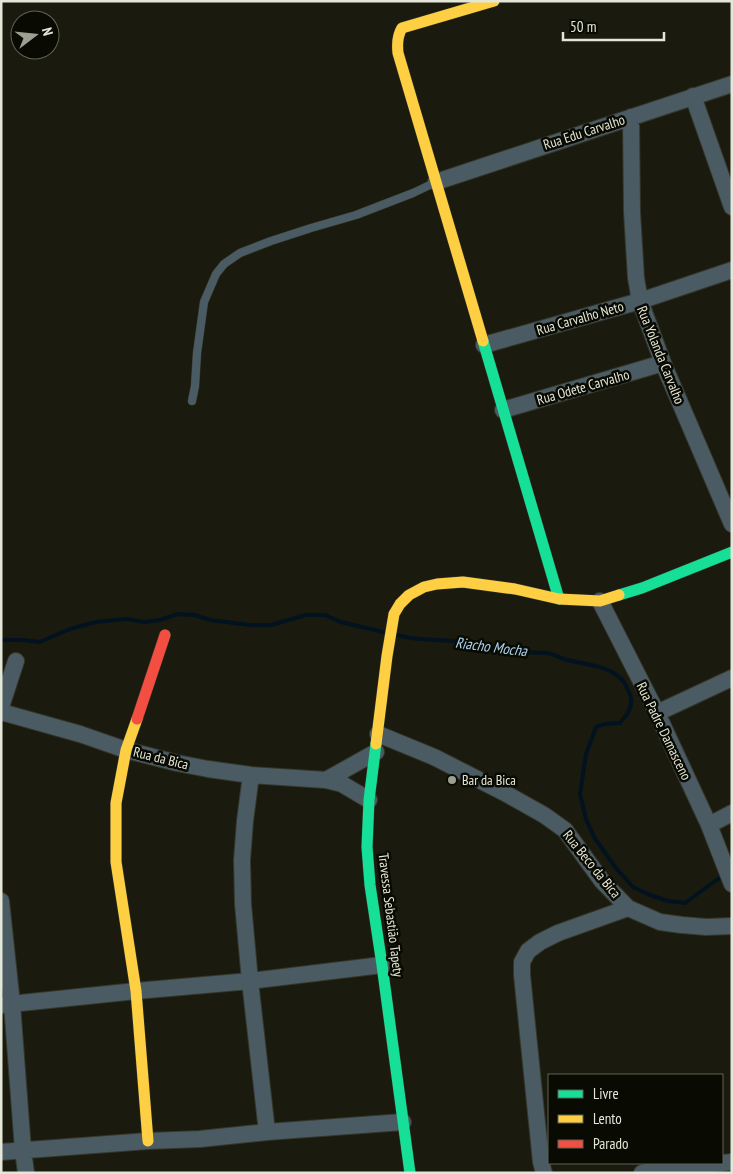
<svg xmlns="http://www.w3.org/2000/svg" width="733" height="1174" font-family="'PT Sans Narrow',sans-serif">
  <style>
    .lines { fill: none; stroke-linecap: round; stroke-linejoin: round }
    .stream { stroke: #02121f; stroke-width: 4 }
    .lane-casing { stroke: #35372b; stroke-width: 9 }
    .street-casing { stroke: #35372b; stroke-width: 18 }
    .fast-casing { stroke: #35372b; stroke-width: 12 }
    .slow-casing { stroke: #35372b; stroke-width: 12 }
    .jam-casing { stroke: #35372b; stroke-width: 12 }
    .lane { stroke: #4b5b63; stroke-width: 8 }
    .street { stroke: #4b5b63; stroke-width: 16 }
    .fast { stroke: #16e098; stroke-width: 11 }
    .slow { stroke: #ffcf43; stroke-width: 11 }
    .jam { stroke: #f24e42; stroke-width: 11 }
    .poi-dot { fill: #9da091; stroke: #090a02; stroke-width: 2 }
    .labels { text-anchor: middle; stroke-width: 5; stroke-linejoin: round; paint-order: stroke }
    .street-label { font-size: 14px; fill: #e4e7d7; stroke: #090a02 }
    .poi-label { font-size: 14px; fill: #e4e7d7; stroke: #090a02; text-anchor: start }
    .water-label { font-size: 15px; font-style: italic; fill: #abd2ef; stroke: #090a02 }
  </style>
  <rect width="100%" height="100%" fill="#1a1b0e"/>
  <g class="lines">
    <path class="stream" d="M397 635C416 641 435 639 455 641 474 643 492 649 511 651 523 653 534 652 546 653 552 653 558 657 564 659 583 665 610 664 624 682 626 685 627 689 629 692 635 704 628 714 620 723L605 724 596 727 586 754 580 794 586 819 594 837 615 867 633 887 650 895 668 901 685 903 725 874
      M1 640H23L40 642 70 629 96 622 127 619 144 622 160 620 178 614 195 615 210 620 250 625H271L306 615H325L341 622 383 632"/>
    <g class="lane-casing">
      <path id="lane" d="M192 401 195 386 197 353 204 302 216 274 224 264 240 253 271 241 311 228 356 215 413 193 434 183"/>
    </g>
    <g class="street-casing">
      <path id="street" d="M693 96 732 207
        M631 117 632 212 636 278 640 301 663 363 732 524
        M436 182 732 84
        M484 345 640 301 732 270
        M503 410 663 363
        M600 601 657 713 709 825 732 884
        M1 707 16 661
        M1 712 80 734 126 750 177 763 208 769 251 775 326 780 342 784 369 800
        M657 713 732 678
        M378 734 434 757 503 792 544 815 565 830 602 881 628 908 660 922 682 925 706 927 732 926
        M251 775 245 821 242 860 243 904 250 981 267 1132
        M326 780 376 752
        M709 825 732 813
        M1 901 12 1004 23 1150 26 1173
        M1 1005 136 991 250 981 382 965
        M1 1152 148 1141 200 1139 267 1132 403 1122
        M544 1173 541 1162 522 975V962L528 951 540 942 558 933 628 908
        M642 1173 655 1170 732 1162"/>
    </g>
    <g class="fast-casing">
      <path id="fast" d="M483 341 559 599
        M619 595 642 588 732 552
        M376 744 369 800 367 847 370 885 382 965 410 1173"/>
    </g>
    <g class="slow-casing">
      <path id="slow" d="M483 341 398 53C397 44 397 36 402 28L494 1
        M137 719 126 750 116 803V862L136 991 148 1141
        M376 744 387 656 394 614 400 604 409 595 424 587 437 584 463 582 515 589 559 599 600 601 619 595"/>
    </g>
    <g class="jam-casing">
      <path id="jam" d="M137 719 165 635"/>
    </g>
    <use href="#lane" class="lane"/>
    <use href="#street" class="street"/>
    <use href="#fast" class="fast"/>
    <use href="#slow" class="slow"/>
    <use href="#jam" class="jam"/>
  </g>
  <circle class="poi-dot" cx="452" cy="780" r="5"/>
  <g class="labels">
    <g class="street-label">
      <text transform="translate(584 132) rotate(-18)" y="5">Rua Edu Carvalho</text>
      <text transform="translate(580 318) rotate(-16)" y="5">Rua Carvalho Neto</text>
      <text transform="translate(661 355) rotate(68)" y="5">Rua Yolanda Carvalho</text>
      <text transform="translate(583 387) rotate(-16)" y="5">Rua Odete Carvalho</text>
      <text transform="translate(664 731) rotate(64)" y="5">Rua Padre Damasceno</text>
      <text transform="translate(161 758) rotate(14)" y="5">Rua da Bica</text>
      <text transform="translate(592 864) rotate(51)" y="5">Rua Beco da Bica</text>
      <text transform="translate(391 915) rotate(83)" y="5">Travessa Sebastião Tapety</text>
    </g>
    <g class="poi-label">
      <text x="462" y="785">Bar da Bica</text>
    </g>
    <g class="water-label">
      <text transform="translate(491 647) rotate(7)" y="5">Riacho Mocha</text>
    </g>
  </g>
  <rect width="733" height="1174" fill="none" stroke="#e4e7d7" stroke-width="5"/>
  <rect x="548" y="1074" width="175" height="90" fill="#090a02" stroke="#616257"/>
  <rect x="558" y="1090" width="25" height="8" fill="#16e098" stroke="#616257"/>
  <text x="593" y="1099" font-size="15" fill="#e4e7d7">Livre</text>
  <rect x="558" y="1115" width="25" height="8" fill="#ffcf43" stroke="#616257"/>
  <text x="593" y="1124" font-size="15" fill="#e4e7d7">Lento</text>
  <rect x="558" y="1140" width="25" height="8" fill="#f24e42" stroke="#616257"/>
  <text x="593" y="1149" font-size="15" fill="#e4e7d7">Parado</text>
  <g transform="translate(35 35) rotate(74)"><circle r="24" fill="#090a02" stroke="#616257"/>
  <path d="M0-4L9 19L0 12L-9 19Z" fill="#9da091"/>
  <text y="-8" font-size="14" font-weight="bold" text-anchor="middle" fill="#e4e7d7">N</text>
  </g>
  <path d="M563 32v8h101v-8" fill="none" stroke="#e4e7d7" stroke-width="2.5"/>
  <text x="570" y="32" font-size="15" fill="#e4e7d7" stroke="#090a02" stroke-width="4" paint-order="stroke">50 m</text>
</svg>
